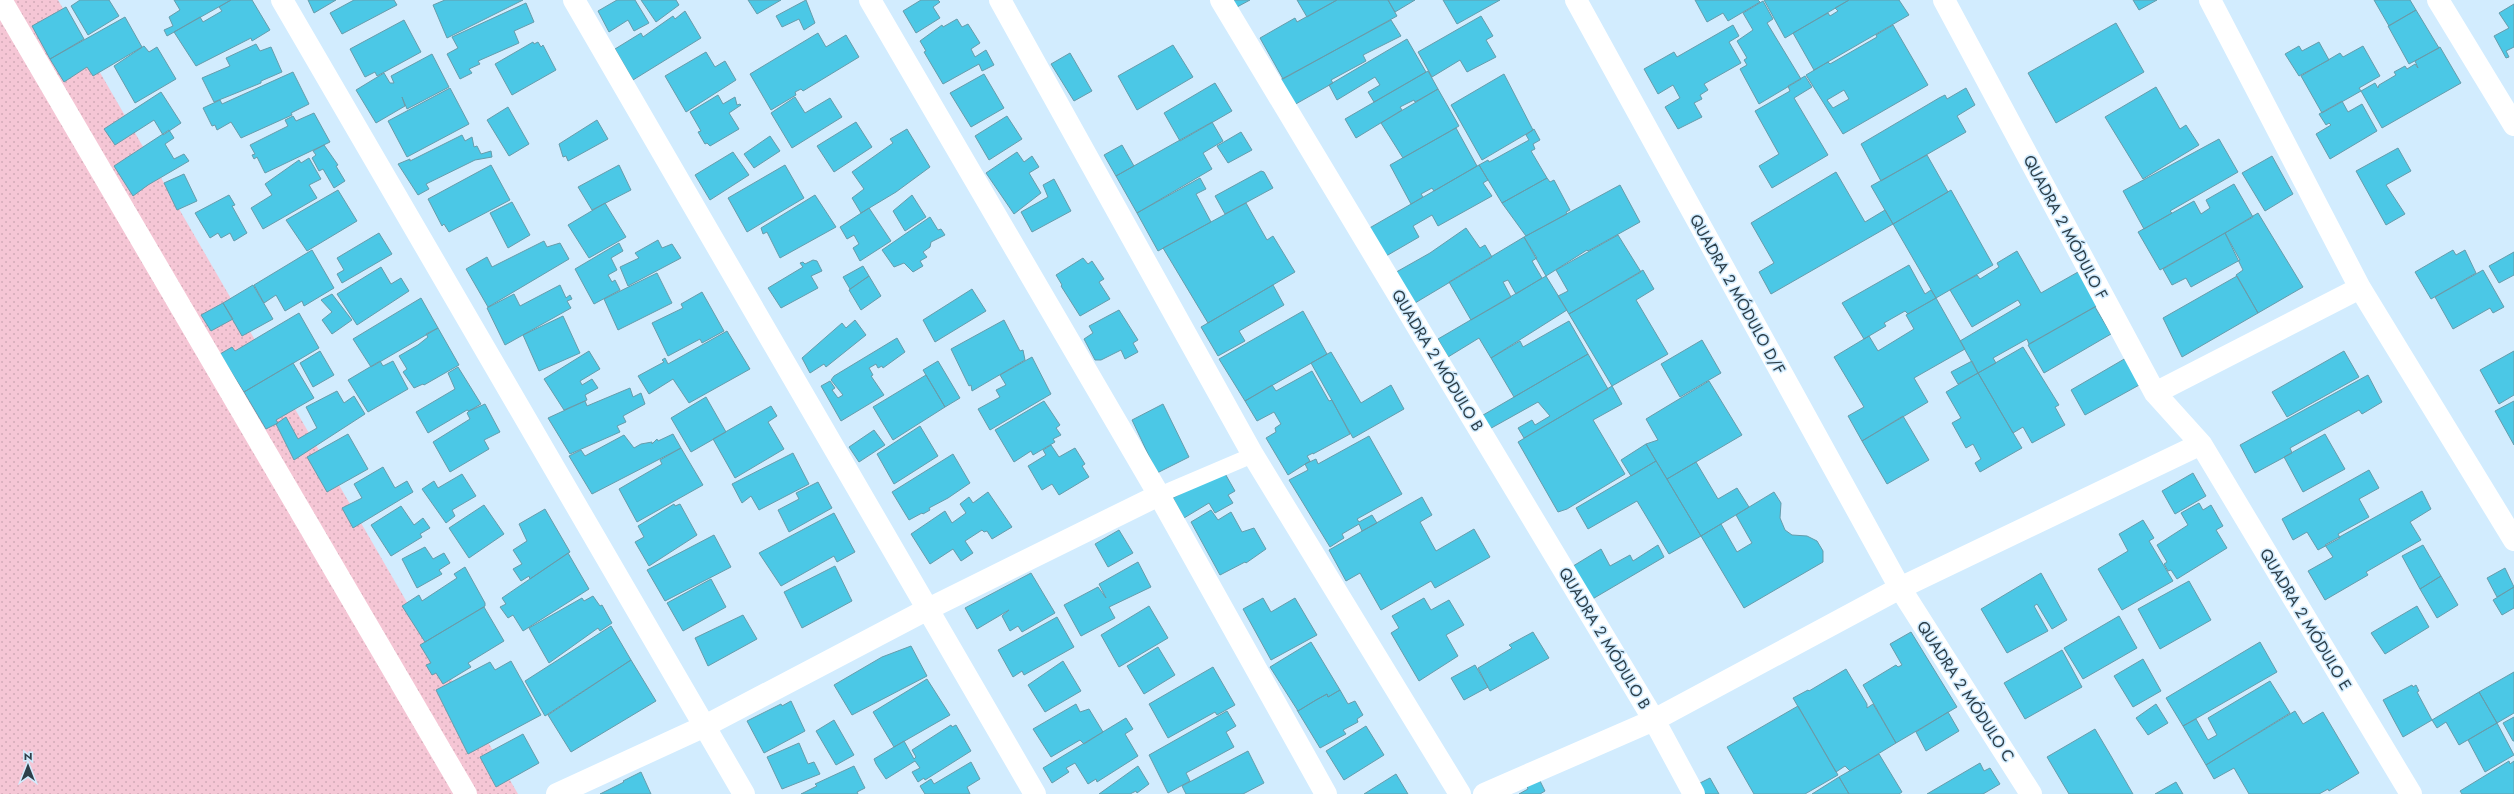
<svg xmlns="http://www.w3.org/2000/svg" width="2514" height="794" font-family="Jost,sans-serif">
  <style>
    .green { fill: url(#green-dots) }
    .building { fill: #4bc8e6; stroke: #669cab; fill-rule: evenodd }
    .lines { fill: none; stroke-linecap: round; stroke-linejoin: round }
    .lane { stroke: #fff; stroke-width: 16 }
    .street { stroke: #fff; stroke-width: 22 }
    .labels { text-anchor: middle; stroke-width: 3; stroke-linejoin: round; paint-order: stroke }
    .street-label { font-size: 16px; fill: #2d3f4a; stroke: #d2ecfe }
  </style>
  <defs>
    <pattern id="green-dots" width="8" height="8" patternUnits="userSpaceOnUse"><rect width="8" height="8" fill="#f5c6d5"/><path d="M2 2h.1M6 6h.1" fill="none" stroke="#d2abb8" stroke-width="1.8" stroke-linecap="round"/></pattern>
  </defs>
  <rect width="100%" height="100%" fill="#d2ecfe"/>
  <path class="green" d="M0 0H58L518 794H0Z"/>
  <path class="building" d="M80 0H109L119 16 88 35 71 6Z
    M174 0H231L167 36 164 30 173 26 169 17 180 10Z
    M231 0H252L270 30 252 41 251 38 196 66 174 32 200 17 203 22 222 11 219 7Z
    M308 0H336L314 13Z
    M354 0H394L397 5 342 34 330 13Z
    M445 0H523L447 38 433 5Z
    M617 0H635L649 23 634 31 628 20 609 32 598 11Z
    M641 0H676L679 5 656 22Z
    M748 0H781L757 14Z
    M806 0 815 23 804 30 799 19 782 27 776 16Z
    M921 0H938L940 2 933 7 940 18 916 33 903 11Z
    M1233 0H1250L1237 7Z
    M1297 0H1337L1307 17Z
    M1337 0H1388L1397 16 1283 79 1260 38 1295 18 1297 22Z
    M1388 0H1415L1395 12Z
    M1443 0H1500L1457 24Z
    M1695 0H1758L1760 2 1728 21 1723 13 1707 22Z
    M1764 0H1849L1785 38Z
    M1849 0H1899L1909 15 1814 70 1793 33 1828 13 1830 16 1838 11 1835 8Z
    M2133 0H2157L2139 10Z
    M2374 0H2410L2416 10 2389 26Z
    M1763 1 1773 19 1767 23 1801 79 1759 104 1740 69 1747 65 1744 60 1747 58 1737 41 1753 30 1743 13Z
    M526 3 534 22 514 31 519 43 478 61 480 64 469 69 472 73 460 79 447 54 458 48 452 37Z
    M2514 4V47L2506 51 2509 57 2506 58 2494 36 2509 28 2499 13Z
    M66 7 84 39 50 59 32 26Z
    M2416 10 2439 48 2409 64 2388 26Z
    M685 11 701 38 633 80 615 49 641 33 643 37 673 16 675 19Z
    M1481 16 1493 36 1486 40 1496 57 1467 72 1460 60 1432 77 1418 52Z
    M125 17 142 47 93 76 87 67 64 82 50 59Z
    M957 19 962 27 968 24 980 43 971 49 975 57 986 50 994 65 982 71 979 64 943 84 924 52 926 51 920 41 942 25 943 27Z
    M404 20 421 52 377 76 375 72 365 77 350 49Z
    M1391 20 1401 36 1363 55 1366 61 1331 80 1333 83 1294 105 1280 80Z
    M2116 23 2144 72 2056 123 2028 73Z
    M1733 25 1739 36 1729 42 1741 63 1704 84 1708 90 1700 95 1702 99 1694 103 1702 117 1678 129 1665 107 1680 98 1673 85 1658 94 1644 69 1674 52 1677 57Z
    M1893 25 1928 85 1843 134 1806 75 1828 62 1830 64 1877 37 1876 35ZM1844 90 1849 99 1833 108 1827 100Z
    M818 33 826 47 846 35 859 57 803 91 801 89 795 92 796 95 771 110 750 74Z
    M1407 39 1426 72 1374 102 1368 92 1380 85 1375 77 1337 100 1329 85Z
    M533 42 534 44 538 42 541 47 543 45 556 70 512 95 495 64Z
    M2319 42 2329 60 2299 76 2285 54 2299 46 2302 51Z
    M256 44 260 51 271 47 282 72 261 81V83L214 102 202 78 230 66 226 58Z
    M1173 45 1193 77 1137 110 1118 76Z
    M144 46 149 52 157 47 176 79 135 103 114 66Z
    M2363 46 2380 76 2359 88 2361 91 2322 113 2301 76 2340 53 2343 57Z
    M2440 47 2461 83 2382 128 2361 91 2375 83 2378 88 2379 85 2396 75 2394 72 2405 66 2407 69 2415 64 2418 68 2415 61Z
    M706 52 715 67 725 61 736 80 686 112 665 76Z
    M1070 53 1092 91 1074 101 1051 64Z
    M432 54 449 87 407 109 402 97 405 106 376 123 356 90 384 73 390 83H394L391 76Z
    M1428 71 1438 89 1415 102 1414 100 1400 107 1402 110 1356 138 1345 119Z
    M293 72 309 104 291 113 292 115 241 138 231 122 217 130 215 125 212 126 203 108 220 100 222 104Z
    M984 74 1004 108 971 127 950 93Z
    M1504 74 1533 130 1482 160 1451 105Z
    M1805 76 1812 87 1794 98 1828 155 1772 188 1759 166 1779 154 1755 111 1790 91 1788 86Z
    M1215 83 1232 111 1180 141 1164 113Z
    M2156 87 2180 129 2186 125 2199 145 2143 179 2105 117Z
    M450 88 469 124 407 157 388 121Z
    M1966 88 1975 105 1957 116 1966 132 1881 181 1861 144 1939 98 1945 95 1947 99Z
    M1438 89 1459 126 1403 158 1381 123Z
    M161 92 181 123 163 135 154 120 115 145 104 129Z
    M718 95 723 104 735 97 737 105 740 104 741 105 729 113 739 129 710 146 707 143 705 144 698 132 701 131 690 112Z
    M795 97 805 113 830 98 842 117 792 148 771 113Z
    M2342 101 2348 112 2362 104 2377 131 2330 159 2316 134 2331 125 2329 123 2326 125 2319 114Z
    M508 107 529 144 509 156 487 120Z
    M314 113 330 142 265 173 257 157 254 159 252 155 255 154 250 145 288 126 285 120 293 116 296 121Z
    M1007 116 1022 139 989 160 975 136Z
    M597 120 608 139 568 161 566 156 563 157 559 144Z
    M856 122 872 147 834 172 817 146Z
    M1212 122 1223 141 1203 153 1212 169 1137 213 1116 176Z
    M1456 128 1477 166 1434 191 1432 188 1421 194 1423 197 1411 204 1390 165Z
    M907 129 930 167 896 192 861 213 852 198 864 189 852 172 893 143 890 139Z
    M1534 129 1540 140 1533 144 1535 149 1531 151 1547 178 1502 203 1479 165 1488 160 1489 162 1493 160 1529 140 1526 135Z
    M169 130 174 138 165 144 174 159 184 154 189 161 148 185 133 196 114 166Z
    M1241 132 1252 150 1228 163 1217 146Z
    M462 135 465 141 472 137 474 147 477 146 481 154 491 151 492 157 475 160 426 184 429 189 418 195 398 164 410 159V161Z
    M770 136 780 151 754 168 744 154Z
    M2219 139 2238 172 2170 211 2172 213 2144 229 2123 191Z
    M324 145 338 165 336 166 345 181 334 188 323 169 319 171 312 158 316 155 313 151Z
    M1122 145 1134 166 1116 176 1104 155Z
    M2398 148 2411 171 2386 185 2405 214 2386 225 2356 171Z
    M733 152 749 175 710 200 695 175Z
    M1017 152 1024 162 1032 156 1039 167 1029 173 1041 193 1014 214 986 173Z
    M1927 155 1948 192 1893 224 1871 186Z
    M2272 156 2293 194 2265 211 2242 173Z
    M309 158 321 179 309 185 317 198 263 229 251 208 272 195 265 184 299 160 301 163Z
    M491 165 510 200 449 232 444 224 442 226 428 199Z
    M619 165 631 190 592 210 578 187Z
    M785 165 804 198 747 232 728 198Z
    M1479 165 1488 180 1483 183 1492 196 1438 226 1432 215 1413 226 1419 237 1381 259 1366 230Z
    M1261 171 1264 172 1273 188 1225 214 1215 196Z
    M1836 172 1865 222 1885 210 1893 224 1771 294 1759 272 1774 263 1751 223Z
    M184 174 197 201 177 210 164 183Z
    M1200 178 1206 189 1196 194 1211 222 1158 251 1137 213Z
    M1547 178 1550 182 1554 180 1570 210 1566 212 1567 214 1526 236 1502 203Z
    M1054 179 1071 211 1032 232 1021 212 1048 197 1043 185Z
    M2234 184 2253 217 2160 270 2138 232 2194 201 2201 214 2210 208 2206 200Z
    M1620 185 1640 222 1588 251 1587 250 1546 276 1524 237Z
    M338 190 357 221 307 251 286 220Z
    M1951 190 1993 265 1936 298 1893 224Z
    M229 195 235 205 232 206 247 233 234 241 230 233 221 238 218 233 210 238 195 213Z
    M815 195 836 227 780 258 767 232 763 234 761 228Z
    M912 195 926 217 905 231 893 211Z
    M512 202 530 235 508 248 490 213Z
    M605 203 626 237 589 258 568 225Z
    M1246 203 1267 240 1273 236 1295 272 1208 323 1163 248Z
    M869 208 891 241 860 261 853 248 859 244 854 235 847 239 840 227Z
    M2258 213 2303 287 2258 313 2236 275 2243 270 2225 233Z
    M930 217 938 230 941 229 945 235 931 242 930 247 923 252 927 257 920 261 923 266 913 272 904 263 894 267 882 250Z
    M1466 228 1480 248 1485 245 1492 257 1410 306 1391 275 1430 253Z
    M379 233 392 254 342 283 337 274 344 270 337 258Z
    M2225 233 2240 260 2191 287 2186 278 2172 285 2163 269Z
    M1618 235 1641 272 1569 314 1558 296 1568 291 1556 270Z
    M1524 237 1537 258 1532 261 1542 278 1516 294 1508 280 1503 282 1511 297 1471 320 1449 282Z
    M658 240 662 248 672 244 681 258 628 286 620 267 639 258 635 253Z
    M544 241 547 247 560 243 569 259 488 307 466 269 487 257 492 267Z
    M619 243 623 251 611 258 617 270 608 275 612 282 615 280 620 290 594 304 575 269Z
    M312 250 334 288 304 306 302 301 285 311 276 295 264 303 254 285Z
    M2453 250 2456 255 2465 250 2476 273 2431 299 2415 272Z
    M2017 251 2041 293 2078 272 2098 305 2029 344 2027 339 1993 358 1996 363 1978 373 1960 341 2021 305 2018 300 1972 327 1950 290 1977 275 1980 279 1999 267 1997 263Z
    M2514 252V275L2499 283 2489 266Z
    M1083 258 1088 264 1092 261 1104 279 1099 282 1110 299 1080 316 1061 286 1062 285 1056 275Z
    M813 260 817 261 822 271 811 276 818 288 781 308 768 288 803 267 800 263 803 262 805 264Z
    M1909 265 1925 294 1931 290 1936 298 1908 314 1905 311 1884 323 1886 326 1864 339 1842 303Z
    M863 266 869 276 850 289 843 277Z
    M381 267 391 284 401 278 409 291 357 325 337 294Z
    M1643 270 1654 289 1636 300 1668 354 1612 386 1569 314Z
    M2483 270 2504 307 2493 313 2490 308 2453 329 2435 297Z
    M657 273 672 303 618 330 604 299Z
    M869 276 881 296 861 310 849 290Z
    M1546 276 1567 310 1491 358 1479 338 1448 357 1438 339Z
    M2237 276 2258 313 2182 357 2163 318Z
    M253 285 273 319 242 336 223 303Z
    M560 285 566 298 570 295 572 299 567 301 571 308 505 345 487 308 514 294 520 306Z
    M1273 285 1284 305 1239 331 1245 341 1218 356 1201 327Z
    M972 289 986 311 935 342 923 320Z
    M702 292 724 331 702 343 700 339 668 356 652 323 683 308 681 304Z
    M332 294 352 320 332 334 322 320 332 312 321 300Z
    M421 298 438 328 371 367 353 339Z
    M1936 298 1965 349 1914 378 1928 402 1862 441 1848 416 1864 407 1834 357 1869 336 1878 351 1914 329 1906 315Z
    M223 303 233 319 211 331 201 315Z
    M2095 307 2111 334 2044 373 2028 345Z
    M1119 310 1138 340 1133 343 1138 352 1125 359 1121 350 1101 360H1095L1084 339 1093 333 1089 326Z
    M1303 311 1327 354 1245 401 1219 359Z
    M299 313 319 348 244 392 220 354 232 347 235 351Z
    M563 316 580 353 539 371 523 335Z
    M855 320 866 335 826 367 824 364 810 373 802 358 842 323 846 328Z
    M1004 320 1020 351 1023 350 1025 360 972 391 971 385 969 386 951 349Z
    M1569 321 1588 354 1514 397 1491 358 1520 341 1523 347Z
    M438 328 459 365 424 385 423 384 414 388 403 372 407 369 399 356 418 345 428 337 426 334Z
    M727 331 750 369 689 403 673 379 649 394 638 376 664 362 662 360 665 358 668 364Z
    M897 338 905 352 883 368 882 366 878 368 876 364 869 368 873 375 871 376 884 395 841 421 821 386 830 381 835 388 832 390 838 398 843 395 831 380 834 376Z
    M1702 340 1721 373 1680 397 1661 364Z
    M2023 347 2059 405 2055 407 2065 425 2032 443 2023 427 2013 433 1978 373Z
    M320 351 334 375 313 387 300 363Z
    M589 351 600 369 580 381 582 385 592 379 598 388 585 395 587 400 564 410 544 379Z
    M2344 351 2359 377 2287 417 2272 392Z
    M2514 351V395L2499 404 2480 370Z
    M1331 352 1361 403 1391 385 1404 409 1353 438 1311 363Z
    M1588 354 1608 389 1524 438 1518 428 1532 420 1535 425 1550 416 1538 402 1486 431 1478 418Z
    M1032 357 1051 394 990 430 978 409 1000 397 996 390 1006 385 1000 375Z
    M2126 358 2141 384 2085 415 2071 390Z
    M380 361 383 366 393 361 408 389 368 412 348 380Z
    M938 361 960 398 945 407 923 370Z
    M1972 361 1978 373 1958 384 1951 372Z
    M293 363 314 398 276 420 278 423 266 429 244 392Z
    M458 367 481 404 469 411 467 410 428 433 416 412 455 389 448 373Z
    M1312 371 1329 401 1332 400 1350 434 1313 454V453L1307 456 1310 461 1288 475 1266 438 1276 432 1275 428 1281 424 1274 412 1257 421 1245 401 1272 385 1276 391Z
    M1978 373 2022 448 1980 472 1975 463 1981 459 1973 444 1966 448 1952 423 1961 418 1946 392Z
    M926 375 945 407 893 440 873 407Z
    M2368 375 2382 402 2362 414 2359 410 2290 448 2292 453 2255 473 2240 445Z
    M1709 381 1742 435 1667 479 1646 444 1658 440 1646 419Z
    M1612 386 1622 404 1593 420 1625 474 1567 509 1558 512 1518 442Z
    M630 388 633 397 641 393 645 404 623 416 626 422 617 426 620 432 570 454 548 418 585 401 587 406Z
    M337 391 344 403 354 396 365 414 294 460 276 424 286 417 298 439 317 428 306 407Z
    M706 397 726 432 691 452 671 418Z
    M1044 401 1060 425 1056 428 1061 435 1053 439 1055 442 1033 455 1031 451 1014 462 995 430Z
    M2514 401V445L2495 411Z
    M485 404 500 432 484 440 489 449 450 472 433 442 470 419 467 413 469 411Z
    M1163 404 1189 457 1157 473 1132 420Z
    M771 406 777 416 768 422 784 449 735 478 713 439Z
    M1903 416 1929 460 1887 484 1862 441Z
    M920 426 938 456 894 484 877 454Z
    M874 430 885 445 859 462 849 447Z
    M348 434 368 469 327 492 307 457Z
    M673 434 681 448 592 494 569 456 581 450 585 456 624 435 634 448 641 444 652 442V444L657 439 658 441Z
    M2325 434 2345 469 2303 492 2284 457Z
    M1369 436 1402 494 1357 519 1359 522 1372 515 1377 523 1362 531 1359 524 1342 534 1344 538 1330 547 1289 480 1308 470 1305 464 1316 459 1318 464Z
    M1646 444 1656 461 1631 476 1621 460Z
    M1051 445 1059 457 1075 448 1085 464 1082 466 1089 477 1059 495 1052 484 1042 490 1028 466 1046 455 1043 450Z
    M681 448 703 485 637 522 619 489 662 464 660 460Z
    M793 453 809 484 759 510 751 496 742 503 732 484Z
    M953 454 970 483 948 498 929 508 930 510 923 514 922 513 909 520 892 492Z
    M1656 461 1701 536 1669 554 1637 501 1588 529 1576 508Z
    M1696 462 1718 499 1737 488 1749 507 1701 536 1667 479Z
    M383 467 395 488 407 481 413 492 353 528 342 508 362 498 354 484Z
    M1223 470 1235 491 1228 495 1233 503 1215 513 1209 503 1184 518 1173 498Z
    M2369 470 2379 488 2359 499 2369 517 2338 534 2340 538 2318 550 2307 532 2293 540 2282 519Z
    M2193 473 2206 496 2175 514 2162 491Z
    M462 474 476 496 452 510 455 516 446 523 422 489 434 481 438 488Z
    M818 482 832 508 789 532 778 510 799 499 796 493Z
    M2422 491 2431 509 2410 522 2421 540 2366 572 2368 575 2325 600 2308 571 2333 557 2325 545Z
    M988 492 1012 527 992 539 987 531 984 532 982 530 965 541 973 553 961 561 953 549 930 564 911 534 945 511 952 523 966 513 960 504 969 497 973 503Z
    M1774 492 1781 503 1780 518 1785 530 1792 535 1807 536 1817 541 1823 551V562L1744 608 1701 536 1721 524 1737 552 1752 543 1736 515Z
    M1422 497 1432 515 1420 522 1436 551 1474 529 1490 557 1435 588 1431 581 1381 610 1360 573 1346 581 1329 550Z
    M2199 503 2203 510 2211 505 2223 526 2216 530 2227 548 2177 579 2171 570 2168 571 2164 564 2167 562 2157 545 2188 525 2181 513Z
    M674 504 675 506 680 504 697 535 649 566 635 542 644 537 638 526Z
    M484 505 504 534 469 558 449 528Z
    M401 506 414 525 423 518 430 528 420 534 422 537 391 556 371 525Z
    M545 509 570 552 530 579 529 576 521 581 513 569 522 564 513 550 527 541 519 524Z
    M1211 510 1218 520 1231 512 1242 532 1254 528 1266 549 1246 563 1245 562 1220 575 1191 522Z
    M834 513 855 552 837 562 834 556 781 586 759 553Z
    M2143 520 2154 538 2149 541 2173 581 2122 610 2098 569 2128 551 2119 534Z
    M1119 530 1133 553 1108 567 1095 544Z
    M714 535 731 567 665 601 647 570Z
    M1658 545 1664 557 1584 604 1565 571 1601 549 1610 566 1630 555 1633 561Z
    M2423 545 2441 576 2420 589 2402 556Z
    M425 547 433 559 444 553 450 563 439 570 442 574 417 588 402 559Z
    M568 553 589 589 523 631 513 615 508 618 500 607 506 604 502 598Z
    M1138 562 1151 587 1109 607 1115 618 1081 636 1064 605 1098 587 1106 598 1099 584Z
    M835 566 852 601 802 628 784 592Z
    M465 567 485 603V606L425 642 402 606 419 595 422 601 457 578 454 574Z
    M2505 568 2514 587 2497 597 2487 578Z
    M1031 573 1055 613 1022 632 1018 626 1010 631 1002 616 1009 610 977 629 965 608Z
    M2041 573 2067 620 2052 629 2037 604 2034 606 2048 631 2007 653 1981 609Z
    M2441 576 2458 605 2437 618 2420 589Z
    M711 579 726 607 683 631 667 603Z
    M2189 581 2211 620 2160 649 2138 609Z
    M2514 587V608L2502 615 2493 600Z
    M593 596 600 606 602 605 612 623 600 631 598 628 549 663 529 628 582 598 584 601Z
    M1263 598 1271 612 1295 598 1317 635 1271 660 1243 609Z
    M1424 598 1431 610 1449 600 1464 625 1446 635 1458 656 1419 681 1391 633 1399 628 1392 616Z
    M1149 606 1168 638 1119 667 1101 635Z
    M2417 606 2429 627 2385 654 2371 633Z
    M484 607 504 641 468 663 471 667 443 684 436 673 432 675 426 665 431 663 420 645Z
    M743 615 757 639 708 666 695 638Z
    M2119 616 2137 648 2083 679 2064 648Z
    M1057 617 1074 647 1024 675 1022 671 1013 677 998 650Z
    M611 626 631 660 545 716 525 681Z
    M1533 632 1549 658 1490 691 1478 668 1512 648 1509 645Z
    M1911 632 1957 707 1896 743 1863 685 1896 665 1898 667 1902 665 1890 644Z
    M1311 642 1340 690 1328 697 1327 694 1316 700 1298 711 1270 667Z
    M2260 642 2277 672 2183 726 2166 698Z
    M911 646 927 676 852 715 834 685 882 657Z
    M1158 647 1175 675 1144 694 1127 666Z
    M2062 650 2082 687 2025 719 2004 683Z
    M2143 659 2161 691 2133 707 2114 676Z
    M631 660 656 701 571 752 548 715Z
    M511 661 541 715 468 754 436 690 490 662 495 670Z
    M1063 661 1081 691 1045 712 1028 685Z
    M1475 665 1488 687 1464 700 1451 678Z
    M1213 667 1235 705 1217 715 1215 712 1168 738 1149 704Z
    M1846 669 1867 704V708L1873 704 1896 743 1850 771 1845 766 1836 772 1793 698 1808 690 1809 691Z
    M2514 672V713L2497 723 2479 692Z
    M927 679 950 715 894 747 873 712Z
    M2270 681 2290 713 2206 765 2183 726 2196 719 2208 740 2217 735 2208 718Z
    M2412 685 2413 687 2416 685 2419 691 2417 692 2432 720 2403 737 2383 700Z
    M1340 690 1348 704 1355 701 1363 715 1357 719 1358 722 1343 730 1346 734 1320 748 1297 710 1298 711 1316 700 1327 694 1328 697Z
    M2479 692 2497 723 2459 745 2446 722 2437 728 2432 720Z
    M791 701 805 731 764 753 747 721 781 704 782 706Z
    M1076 704 1080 712 1089 709 1103 732 1084 744 1080 740 1051 757 1033 729Z
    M2156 704 2168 723 2148 735 2136 718Z
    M1798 706 1838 775 1805 794H1754L1727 747Z
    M1227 711 1236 726 1226 732 1234 747 1186 773 1190 781 1168 793 1149 755Z
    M2295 711 2303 724 2323 712 2359 773 2329 791 2328 789 2319 794H2249L2234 768 2214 779 2206 765Z
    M1948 712 1959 731 1926 751 1916 732Z
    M2514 717V741H2513L2503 723Z
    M1126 718 1133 729 1125 734 1138 756 1097 782 1096 779 1088 784 1075 763 1066 768 1069 772 1052 783 1043 768Z
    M834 720 854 755 836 765 816 731Z
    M2497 723 2514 755 2485 772 2468 740Z
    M951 725 952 727 956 725 971 751 925 780 924 778 918 782 912 772 920 768 915 761 886 779 876 764 874 759 904 741 914 759 916 757 912 750Z
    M1366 726 1384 755 1344 780 1326 751Z
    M2095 729 2111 756 2133 794H2069L2047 757Z
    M523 734 539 763 496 787 480 757Z
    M799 743 808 764 814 762 820 774 782 789 767 757Z
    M1248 751 1264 783 1243 794H1186L1182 786Z
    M1879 754 1902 792 1899 794H1849L1839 777Z
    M2509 761 2510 764 2514 761V794H2462L2460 791Z
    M971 762 980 779 967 787 970 794H925L920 786 931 779 934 784Z
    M1980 763 1984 771 1990 768 2000 784 1983 794H1927Z
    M854 766 865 788 857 792 858 794H801L817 786 815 784Z
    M1138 766 1149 784 1137 793 1136 791 1130 794H1099Z
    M641 772 651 794H600L624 782 623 781Z
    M1396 774 1408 794H1364Z
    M1839 777 1849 794H1812Z
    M1710 778 1719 794H1693L1690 788Z
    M1539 779 1545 791 1540 794H1519L1528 789 1527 786Z
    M2176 782 2183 794H2155Z"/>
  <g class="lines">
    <path class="lane" d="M1159 495 1253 455"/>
    <path class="street" d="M1 0 466 794
      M282 0 744 794
      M574 0 1035 794
      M870 0 1159 495 1326 794
      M1000 0 1253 455 1460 794
      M1221 0 1654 720 1694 794
      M1576 0 1900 588 2031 794
      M1944 0 2155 393 2201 444 2411 794
      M2210 0 2360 288 2514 540
      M2438 0 2514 125
      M2155 393 2360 288
      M557 794 705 726 926 610 1159 495
      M1484 794 1654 720 1900 588 2201 444"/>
  </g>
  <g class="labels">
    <g class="street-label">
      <text transform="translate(2066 227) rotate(62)" y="6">QUADRA 2 MÓDULO F</text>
      <text transform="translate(1738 294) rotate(61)" y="6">QUADRA 2 MÓDULO D/F</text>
      <text transform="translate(1438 360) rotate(59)" y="6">QUADRA 2 MÓDULO B</text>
      <text transform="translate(2306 619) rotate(59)" y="6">QUADRA 2 MÓDULO E</text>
      <text transform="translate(1605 638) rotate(59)" y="6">QUADRA 2 MÓDULO B</text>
      <text transform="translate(1966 691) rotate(57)" y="6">QUADRA 2 MÓDULO C</text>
    </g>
  </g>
  <g transform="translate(28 766)" stroke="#d2ecfe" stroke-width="3" paint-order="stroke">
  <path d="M0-3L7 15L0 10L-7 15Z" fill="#2d3f4a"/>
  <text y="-6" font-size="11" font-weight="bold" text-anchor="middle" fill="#2d3f4a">N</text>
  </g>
</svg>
